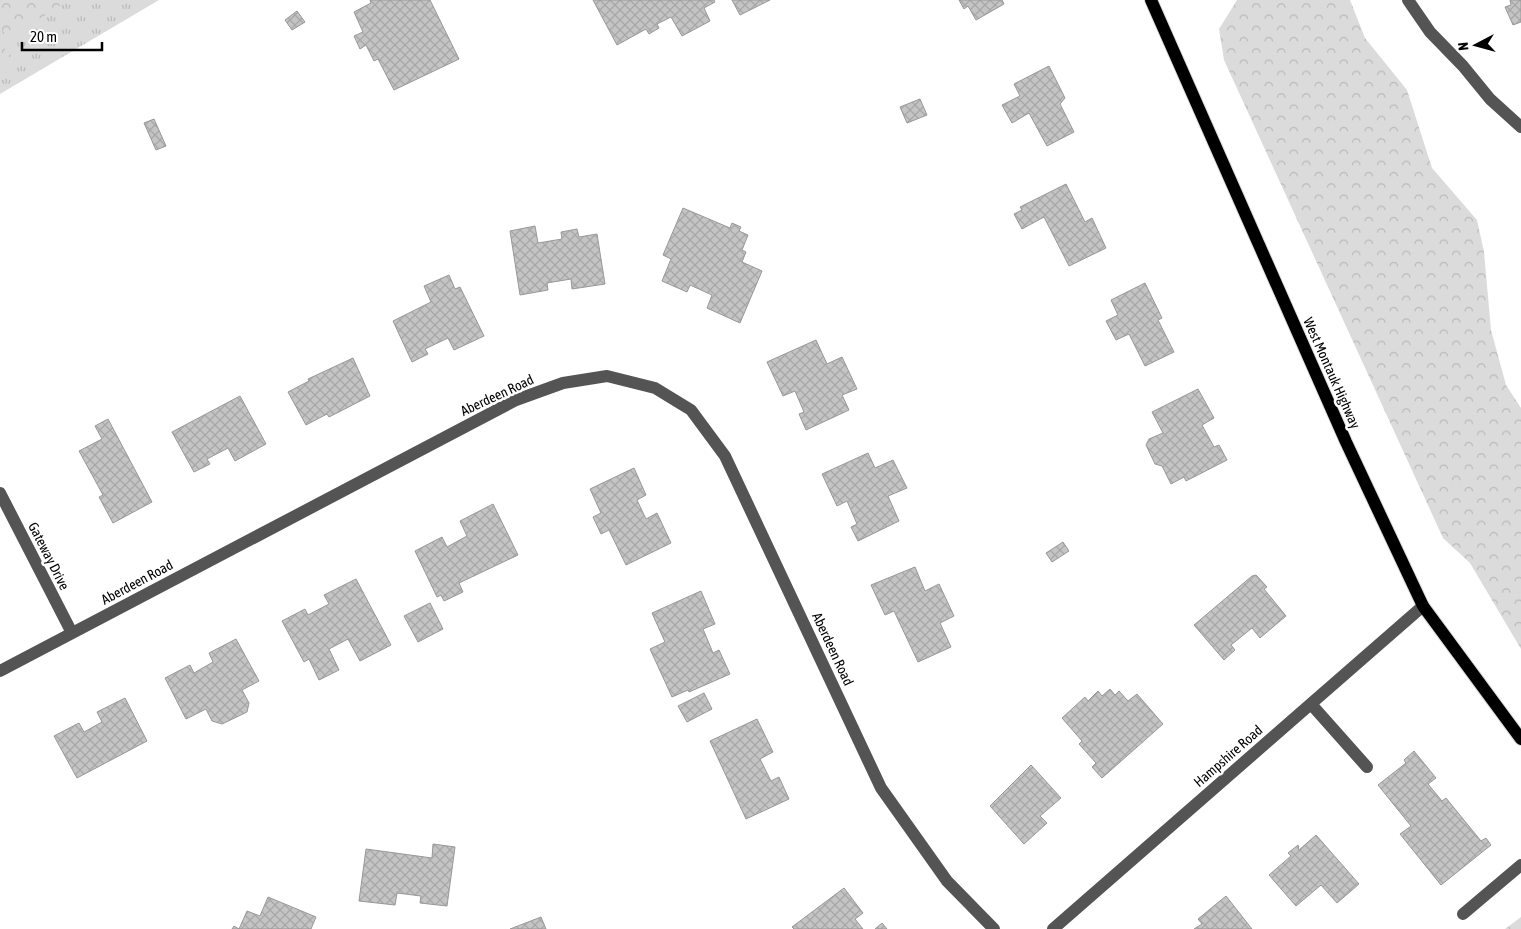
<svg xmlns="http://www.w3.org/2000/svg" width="1521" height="929" font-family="'Asap Condensed',sans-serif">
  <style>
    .grass { fill: url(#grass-tufts) }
    .forest { fill: url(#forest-crowns) }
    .building { fill: url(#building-cross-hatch); stroke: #989898 }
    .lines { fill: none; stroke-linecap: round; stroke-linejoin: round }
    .major-casing { stroke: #dbdbdb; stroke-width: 14 }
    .minor { stroke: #545454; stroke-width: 12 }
    .major { stroke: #000; stroke-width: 12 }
    .labels { text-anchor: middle; stroke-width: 5; stroke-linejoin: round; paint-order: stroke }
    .street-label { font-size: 14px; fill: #000; stroke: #fff }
  </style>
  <defs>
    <pattern id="grass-tufts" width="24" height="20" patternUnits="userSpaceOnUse" patternTransform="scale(1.25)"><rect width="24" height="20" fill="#dbdbdb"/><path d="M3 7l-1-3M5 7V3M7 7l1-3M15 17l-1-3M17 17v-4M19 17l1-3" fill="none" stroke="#bababa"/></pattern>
    <pattern id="forest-crowns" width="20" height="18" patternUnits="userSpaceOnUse" patternTransform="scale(1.25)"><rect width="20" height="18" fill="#dbdbdb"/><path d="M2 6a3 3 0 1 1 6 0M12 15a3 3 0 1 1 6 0" fill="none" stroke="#bababa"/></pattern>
    <pattern id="building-cross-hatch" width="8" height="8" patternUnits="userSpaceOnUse" patternTransform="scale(1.25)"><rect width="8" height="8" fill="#c4c4c4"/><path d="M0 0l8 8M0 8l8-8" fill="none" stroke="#a7a7a7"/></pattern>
  </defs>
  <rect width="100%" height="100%" fill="#fff"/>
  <path class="grass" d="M0 0H159L0 94Z"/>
  <path class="forest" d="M0 0H69L8 39 0 27Z
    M1237 0H1350L1365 38 1407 90 1432 168 1477 220 1484 252 1491 330 1506 385 1521 408V649L1470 563 1443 538 1224 60 1219 29Z
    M0 41 13 63 0 70Z
    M1521 917V929H1505Z"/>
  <path class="building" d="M370 0H430L459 59 394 90 378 59 374 61 366 45 360 49 354 36 363 32 354 12 371 3Z
    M593 0H714L715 2 704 8 710 21 682 36 671 17 657 24 659 28 649 34 646 29 617 45Z
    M732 0H770L740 15Z
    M959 0H1002L1004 4 976 20 968 6 964 9Z
    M1510 0H1521V22L1513 25 1505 7 1511 5Z
    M297 11 305 22 292 30 285 20Z
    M1049 66 1065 98 1060 104 1074 132 1047 146 1029 113 1012 123 1002 105 1020 96 1014 84Z
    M920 99 927 115 907 123 900 107Z
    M154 119 166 146 156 150 144 123Z
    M1066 184 1085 222 1092 218 1106 248 1069 266 1044 217 1022 229 1014 214 1022 210 1020 207Z
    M683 208 730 228 732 223 741 227 739 231 748 235 742 250 746 252 742 262 762 271 740 323 707 308 712 295 690 285 687 292 662 281 671 259 663 255Z
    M535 226 538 243 562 239 561 232 577 229 579 237 597 234 605 284 572 289 571 279 547 283 548 290 520 295 510 231Z
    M449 275 455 289 460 287 484 336 454 350 448 338 425 349 428 354 412 362 393 321 431 302 424 286Z
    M1145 283 1162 318 1158 320 1174 352 1145 366 1129 334 1116 340 1106 321 1118 315 1111 300Z
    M816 340 827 364 842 357 857 389 842 395 849 410 806 430 799 414 804 412 795 391 783 396 767 362Z
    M353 358 370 396 329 417 327 414 306 425 288 392 309 381 308 379Z
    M1198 389 1214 418 1202 425 1214 447 1219 445 1227 460 1186 481 1184 477 1171 484 1162 466 1155 464 1146 445 1149 439 1163 433 1152 412Z
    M240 396 266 444 235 461 228 448 207 459 210 464 194 472 172 432Z
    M108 419 152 502 113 523 99 497 103 495 79 451 102 439 95 426Z
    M868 453 875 468 893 460 907 488 888 496 899 521 858 541 851 527 857 524 847 501 837 506 822 474Z
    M634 468 646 495 637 500 646 519 657 513 671 543 626 565 609 530 601 534 593 517 601 513 590 489Z
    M493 504 518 555 459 583 463 592 444 601 441 595 437 597 415 551 442 537 447 547 467 536 460 521Z
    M1063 542 1069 551 1052 562 1046 553Z
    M915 567 925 591 939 584 954 616 940 623 951 647 918 662 894 611 885 615 871 585Z
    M1256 575 1267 587 1264 589 1286 616 1260 638 1252 628 1231 645 1235 650 1224 660 1194 625 1252 576Z
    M356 579 391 645 360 661 348 639 329 649 339 670 319 680 309 659 304 662 282 621 305 609 308 615 329 604 324 595Z
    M701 591 715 624 703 629 713 653 719 650 730 674 689 692 688 690 672 697 650 649 665 642 652 613Z
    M430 603 443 629 418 642 404 616Z
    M236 639 259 681 242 690 249 703 247 712 222 724 212 721 206 709 186 719 165 678 190 665 194 673 213 662 209 653Z
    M1110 689 1115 695 1119 691 1128 701 1137 694 1163 724 1102 778 1092 767 1096 763 1079 744 1082 741 1062 718 1085 697 1088 701 1098 691 1102 696Z
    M704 693 712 709 687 722 678 706Z
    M125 698 147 741 77 778 54 736 79 723 84 732 102 722 97 712Z
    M757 719 773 752 760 759 771 781 779 777 789 799 746 819 710 741Z
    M1414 751 1436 778 1428 784 1442 801 1446 798 1481 841 1486 838 1491 845 1441 885 1400 834 1411 826 1378 785 1406 763 1404 760Z
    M1031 765 1061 798 1040 816 1047 823 1024 844 990 806Z
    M1316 835 1359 884 1337 903 1321 885 1296 906 1269 875 1291 856 1288 853 1298 845 1299 850Z
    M433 844 455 847 447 906 420 903 421 896 397 893 395 905 359 901 366 849 432 858Z
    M844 888 863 913 855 919 863 929H794L792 927Z
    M1226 896 1252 929H1194L1202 924 1198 919Z
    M268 897 316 917 311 929H232L234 926 239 929 247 911 260 916Z
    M541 917 546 929H510Z
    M882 923 887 929H875Z"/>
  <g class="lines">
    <g class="major-casing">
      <path id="major" d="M1151 0 1346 442 1423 606 1521 739"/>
    </g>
    <path class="minor" d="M1408 0 1430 32 1463 66 1490 99 1521 127
      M0 493 72 633
      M0 671 516 400 563 383 607 376 655 388 691 410 725 456 881 788 947 881 994 929
      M1311 704 1367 767
      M1463 914 1521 865
      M1053 929 1423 606"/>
    <use href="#major" class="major"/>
  </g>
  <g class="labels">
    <g class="street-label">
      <text transform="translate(1332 373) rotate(66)" y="5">West Montauk Highway</text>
      <text transform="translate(497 395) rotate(-25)" y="5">Aberdeen Road</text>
      <text transform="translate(49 556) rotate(63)" y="5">Gateway Drive</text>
      <text transform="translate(137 582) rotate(-28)" y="5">Aberdeen Road</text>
      <text transform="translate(833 649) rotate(65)" y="5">Aberdeen Road</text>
      <text transform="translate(1228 756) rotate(-41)" y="5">Hampshire Road</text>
    </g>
  </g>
  <g transform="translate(1476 45) rotate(264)" stroke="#ffffff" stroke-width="4" paint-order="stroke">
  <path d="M0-4L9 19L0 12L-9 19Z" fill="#000000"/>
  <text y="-8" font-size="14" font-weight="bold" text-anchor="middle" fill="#000000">N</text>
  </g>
  <path d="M22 42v8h80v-8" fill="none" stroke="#000000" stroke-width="2.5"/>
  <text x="30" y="42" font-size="15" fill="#000000" stroke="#ffffff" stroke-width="4" paint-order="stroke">20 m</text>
</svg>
